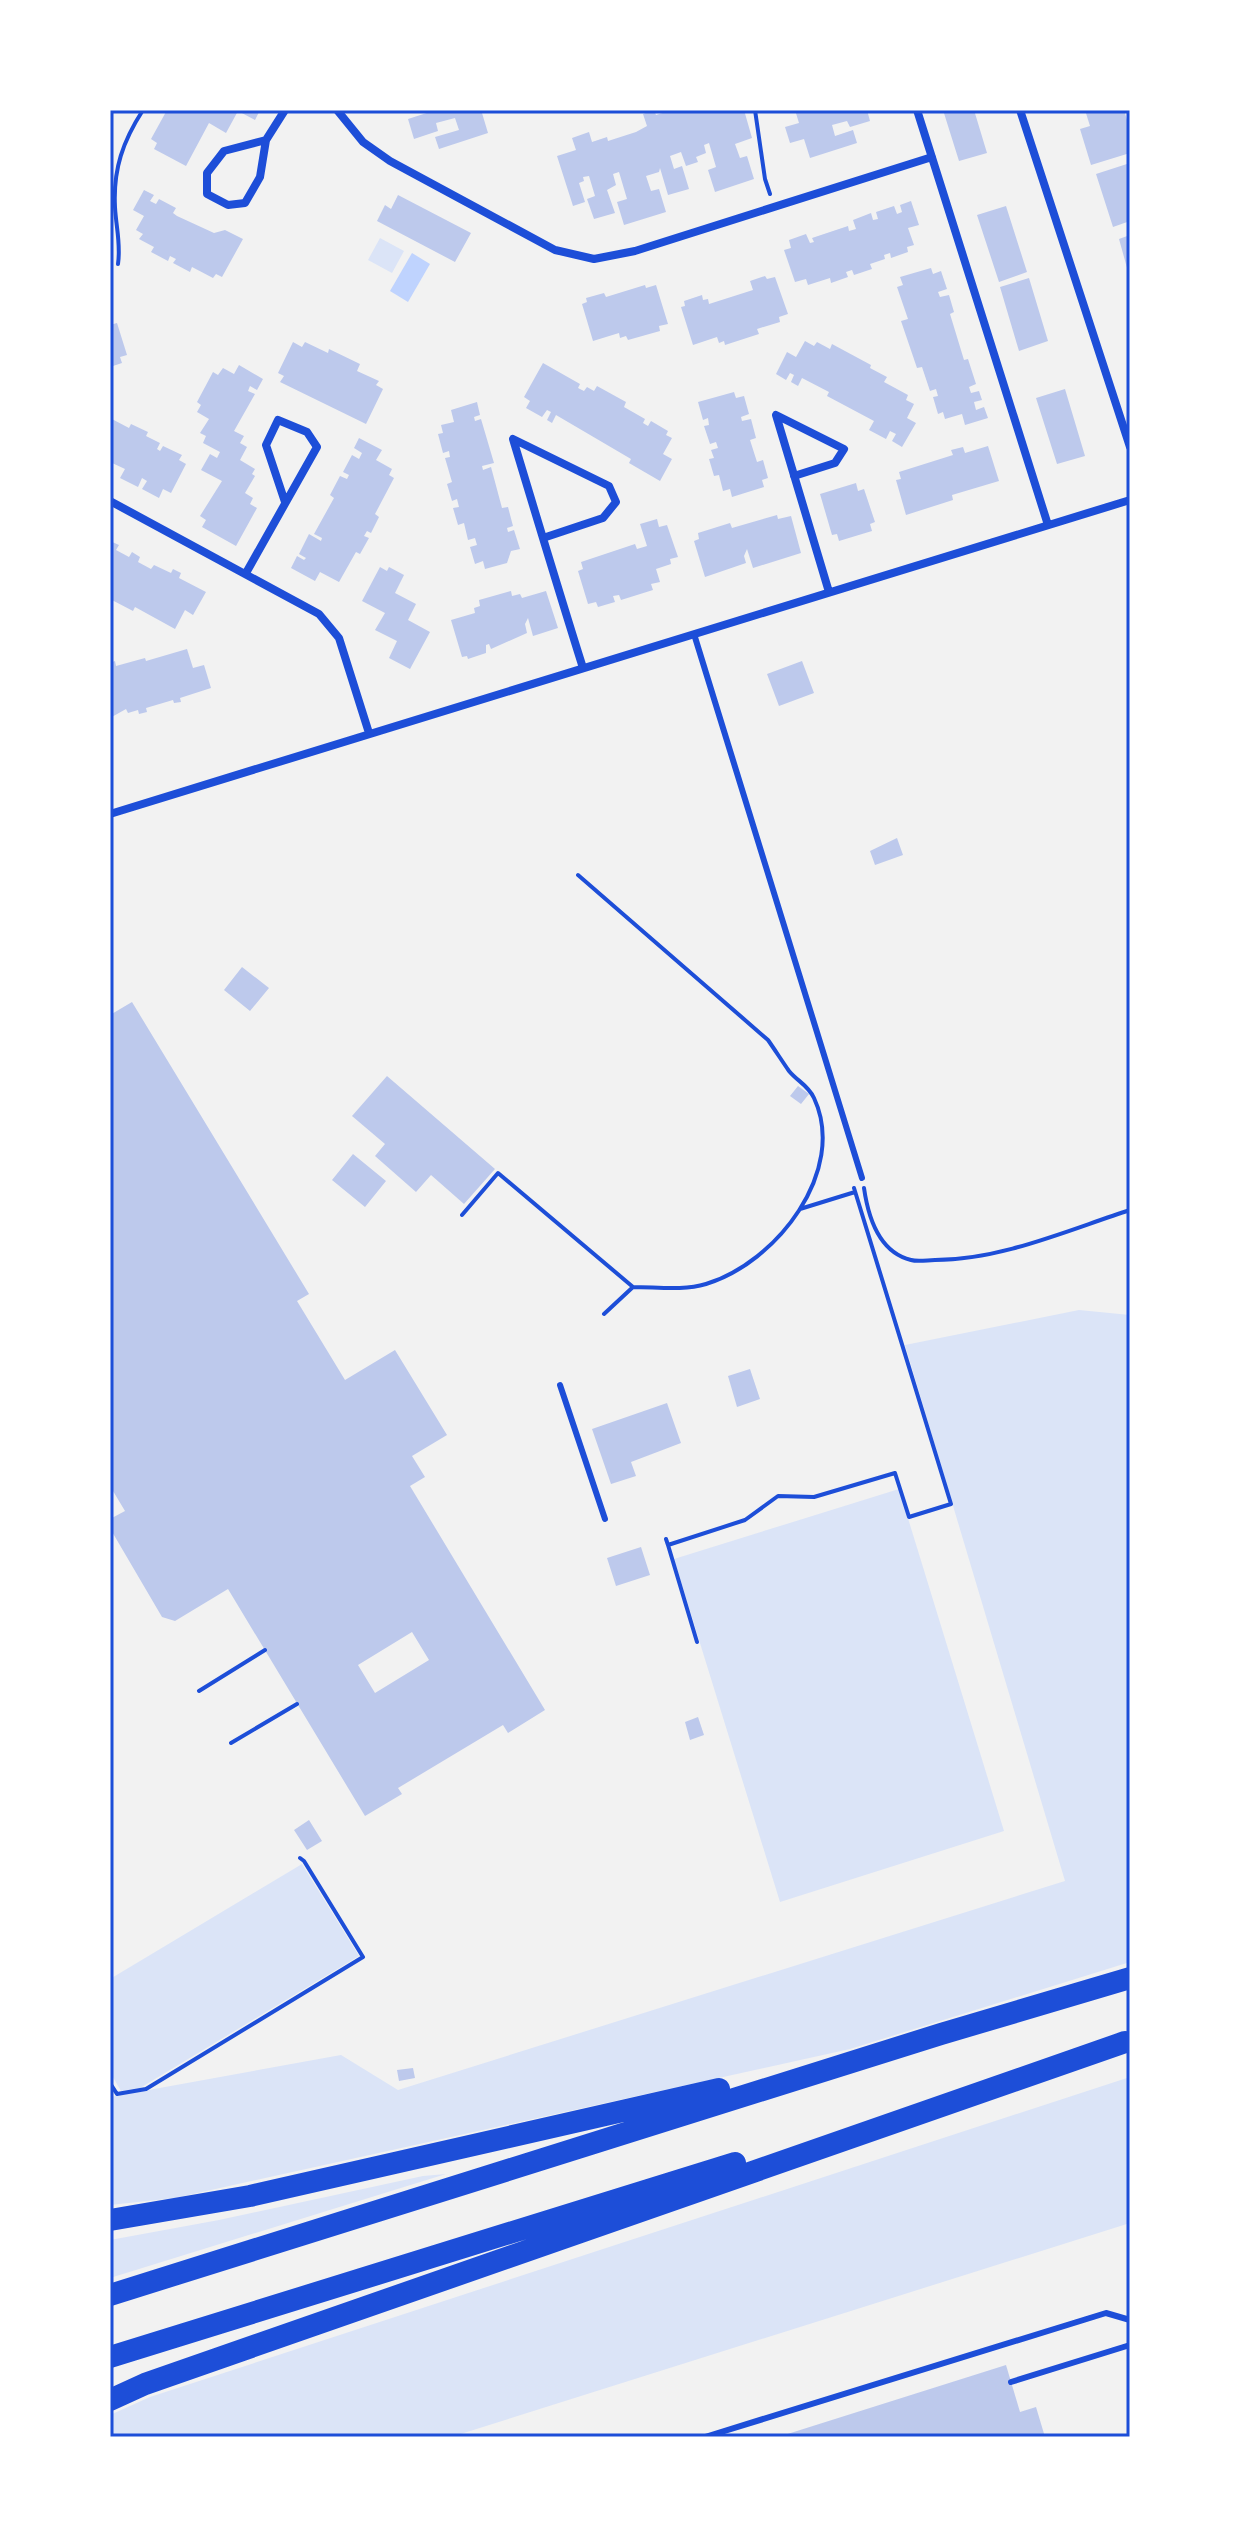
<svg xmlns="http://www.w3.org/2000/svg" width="1240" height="2547" font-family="Helvetica,sans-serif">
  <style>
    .green { fill: #dbe4f7 }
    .water { fill: #bfd3fe }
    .building { fill: #bdc9ec; fill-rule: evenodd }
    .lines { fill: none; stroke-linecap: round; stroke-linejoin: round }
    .path { stroke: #1d4ed8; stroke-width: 4 }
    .service { stroke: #1d4ed8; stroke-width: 6 }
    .minor { stroke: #1d4ed8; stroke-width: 8 }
    .motorway { stroke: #1d4ed8; stroke-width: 22 }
    .neatline { fill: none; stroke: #1d4ed8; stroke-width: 3 }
  </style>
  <rect width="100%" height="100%" fill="#f2f2f2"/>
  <path class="green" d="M380 238 404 251 392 273 368 260Z
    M1079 1310 1130 1315V1962L850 2049 175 2198 110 2205V2097L341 2055 398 2090 1065 1881 905 1345Z
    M899 1489 1004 1831 780 1902 674 1559Z
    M302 1864 359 1956 140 2088 121 2091 110 2072V1979Z
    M1130 2077V2223L451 2437H110V2415L150 2397Z
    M446 2174 110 2278V2240L219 2220 423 2176Z"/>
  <path class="water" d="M412 253 430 264 408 302 390 291Z"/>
  <path class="building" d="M167 110H186L192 113 194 110H260L255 120 238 111 226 133 209 123 186 166 154 149 157 143 151 139Z
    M436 110H491L482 113 488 133 439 149 435 137 459 130 455 118 436 123 438 131 414 139 408 119Z
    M654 110 656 115 672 110H744L752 138 735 144 740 158 747 156 754 179 715 192 708 170 716 167 709 143 704 145 706 153 696 157 698 162 686 166 681 152 670 156 674 169 682 166 689 189 668 195 660 168 659 172 646 176 651 191 659 189 666 212 624 225 617 202 627 199 619 172 613 174 616 185 607 190 615 213 594 219 587 199 595 196 589 176 583 177 584 181 579 183 585 202 573 206 557 156 576 150 572 138 589 132 592 142 607 137 608 141 636 132 647 126 643 114Z
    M795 110H867L870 121 850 127 847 121 832 125 835 136 853 130 857 143 810 158 804 139 790 143 785 127 799 123Z
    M943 110H974L987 153 959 161Z
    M1085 110H1124L1130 130V153L1091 165 1080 129 1090 126Z
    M1130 163V221L1113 227 1096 174Z
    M144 190 154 195 150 201 156 204 159 199 176 208 173 213 177 216 214 233 225 230 243 239 222 277 216 274 213 278 192 267 190 272 173 263 176 259 170 256 168 261 151 252 154 247 139 239 143 234 136 230 144 216 133 210Z
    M398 195 471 233 455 262 377 221 385 205 391 209Z
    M911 201 919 225 908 228 914 245 907 247 908 252 891 258 890 253 884 255 885 259 870 264 872 269 854 275 852 270 846 272 848 277 831 283 830 278 808 285 806 279 795 282 784 250 791 248 789 240 806 234 810 243 814 242 812 238 848 226 849 231 856 229 853 220 871 213 873 220 878 219 876 212 894 206 897 214 902 212 900 205Z
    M1006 206 1027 272 999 282 977 215Z
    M1130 235V275H1129L1119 239Z
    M931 268 933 274 941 271 947 289 938 292 940 297 949 295 954 312 950 314 964 360 968 359 976 384 969 387 971 393 979 391 982 400 974 402 976 410 984 407 988 418 965 425 962 414 945 419 943 412 938 414 933 397 938 396 936 389 930 391 922 367 917 368 901 321 908 319 897 287 903 285 900 277Z
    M765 276 767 279 775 277 788 314 779 317 780 322 757 329 759 334 725 345 724 341 719 343 717 337 693 345 681 307 685 306 684 301 702 295 703 300 708 299 709 304 753 290 750 281Z
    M1029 278 1048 341 1019 351 1000 287Z
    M645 285 646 288 656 285 668 324 659 326 660 331 628 340 626 336 620 338 619 333 593 341 582 304 587 302 586 298 604 293 606 297Z
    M117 323 127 355 120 357 122 363 110 367V325Z
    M805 341 814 346 817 342 830 349 832 344 871 365 870 368 887 377 884 382 908 395 906 400 914 404 907 418 916 423 902 447 892 441 896 434 890 431 886 439 869 430 874 421 827 396 829 392 802 378 798 386 791 382 794 375 790 373 786 380 776 374 787 352 796 357Z
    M293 342 302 347 305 342 328 353 329 349 360 364 357 371 379 381 376 385 383 389 366 424 280 382 284 376 278 373Z
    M543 363 580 384 578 388 584 391 587 387 594 391 597 386 626 402 624 407 645 419 643 423 648 426 651 421 668 431 666 435 672 438 663 454 672 459 660 481 629 463 631 459 556 415 552 423 547 420 551 412 547 410 542 417 526 408 530 401 524 397Z
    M239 365 263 379 257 390 250 386 248 391 255 394 234 431 244 436 240 443 247 447 240 460 255 469 252 474 255 476 245 493 253 498 250 504 257 508 236 546 202 527 206 520 200 516 222 481 201 470 210 454 217 458 220 452 203 443 206 436 200 433 209 419 197 412 201 405 197 402 213 372 218 375 223 368 234 374Z
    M1065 389 1085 456 1057 464 1036 398Z
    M734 392 736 398 744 396 749 414 741 417 742 421 751 419 756 438 750 440 757 462 763 460 768 478 762 480 764 487 732 497 730 489 723 491 719 475 714 476 709 459 714 458 711 450 718 448 716 442 710 444 704 426 709 425 708 418 703 420 698 402Z
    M477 402 480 415 474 417 475 421 481 419 494 463 482 466 483 470 491 467 502 508 508 507 513 526 507 528 508 532 514 530 520 549 511 551 507 563 485 569 483 561 475 564 470 547 477 545 475 538 468 540 464 523 458 525 453 508 459 507 457 499 452 501 447 484 452 482 445 458 450 457 449 451 443 453 438 434 443 433 441 425 454 422 451 410Z
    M110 418 129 428 131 424 148 432 146 436 160 443 157 449 160 451 163 446 182 455 179 460 186 464 171 493 163 489 159 498 142 489 147 481 142 478 138 487 120 478 125 469 110 462Z
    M359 438 382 450 376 460 392 469 389 475 394 478 375 514 379 517 371 533 367 531 364 536 369 538 360 554 356 552 339 582 320 572 315 581 291 568 297 556 304 560 306 558 299 554 309 534 321 541 322 538 314 534 334 498 330 495 340 476 347 479 349 475 343 472 352 455 359 459 362 453 354 448Z
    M988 446 999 481 952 495 953 500 906 515 896 480 901 479 899 472 953 455 951 450 963 447 965 453Z
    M856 483 858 491 864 489 875 522 870 524 872 531 839 541 837 534 832 535 820 494Z
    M777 515 778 519 791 516 801 553 753 568 747 549 744 556 746 563 705 577 694 541 699 539 698 533 730 523 732 528Z
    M657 519 659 527 667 525 678 557 670 559 671 564 656 569 660 582 651 584 653 590 621 600 619 595 613 596 615 602 598 607 596 602 588 604 578 571 583 569 581 562 635 544 637 549 647 546 640 524Z
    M110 541 119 545 116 550 129 557 132 552 140 557 138 562 151 569 154 565 171 573 173 569 181 573 179 578 206 592 193 615 185 610 175 629 135 607 133 611 110 599Z
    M380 567 387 571 389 567 404 575 395 593 416 604 408 620 430 632 410 669 389 658 397 641 375 630 385 613 362 601Z
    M511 591 512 596 520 594 522 598 546 591 558 628 533 636 528 618 525 624 527 633 491 649 489 644 486 645V653L468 659 467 656 462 657 451 620 475 613 474 608 480 606 479 600Z
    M187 649 193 668 204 665 211 688 180 698 181 702 174 703 173 700 146 708 147 712 139 714 138 710 128 713 126 709 110 718V663L115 661 116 666 145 658 146 661Z
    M802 661 814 693 779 706 767 674Z
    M897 838 903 855 875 865 870 851Z
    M242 967 269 988 250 1011 224 990Z
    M132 1002 309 1294 297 1301 345 1380 395 1350 447 1435 412 1456 425 1477 410 1486 545 1710 508 1733 503 1725 398 1788 402 1794 365 1816 228 1589 175 1621 162 1617 111 1530 110 1519 125 1511 110 1486V1015ZM412 1632 429 1660 375 1693 358 1665Z
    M387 1076 495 1169 464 1204 431 1175 416 1192 375 1156 385 1144 352 1116Z
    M798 1086 809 1094 801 1104 790 1096Z
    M353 1154 386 1181 365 1207 332 1180Z
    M750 1369 760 1399 737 1407 728 1376Z
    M667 1403 681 1443 631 1462 636 1476 611 1484 592 1429Z
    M641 1547 650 1575 616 1586 607 1558Z
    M698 1717 704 1735 690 1740 685 1722Z
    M309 1820 322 1841 307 1850 294 1830Z
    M413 2068 415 2078 399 2081 397 2070Z
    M1006 2365 1020 2412 1036 2407 1045 2437H778Z"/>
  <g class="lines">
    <path class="path" d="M755 110 765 179 770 194
      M118 264C121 244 116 227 115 207 113 169 123 141 143 110
      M578 875 768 1040C775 1050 782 1061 789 1071 797 1081 808 1085 814 1098 848 1171 776 1263 706 1284 683 1291 657 1287 633 1287L604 1314
      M864 1188C868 1216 878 1252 911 1260 918 1262 928 1260 935 1260 1001 1260 1068 1230 1130 1210
      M800 1209 855 1192
      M462 1215 498 1173 633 1287
      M666 1539 668 1545 745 1520 778 1496 814 1497 895 1473 909 1517 951 1504 854 1188
      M668 1545 697 1642
      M199 1691 265 1650
      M231 1743 297 1704
      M110 2083 117 2094 146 2089 363 1957 304 1861 300 1858"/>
    <path class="service" d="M694 634 862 1178
      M560 1385 605 1519
      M1011 2382 1130 2345
      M705 2437 1106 2313 1130 2320"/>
    <path class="minor" d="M337 110 363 142 390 161 555 250 594 259 635 251 932 157
      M917 110 1048 525
      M1020 110 1130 447
      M266 140 224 151 207 173V194L228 205 245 203 260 177 266 140 285 110
      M794 476 835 463 844 449 776 415 829 592
      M110 501 319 614 339 638 369 733
      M543 538 603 518 616 502 609 486 513 439C536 515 559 592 583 668
      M246 573 317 447 307 432 278 420 266 445 285 502
      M110 814 1130 500"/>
    <path class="motorway" d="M110 2220 250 2196 719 2089
      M110 2295 941 2034 1130 1978
      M110 2357 735 2163
      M110 2400 145 2384 1125 2042"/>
  </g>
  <rect width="1240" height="2547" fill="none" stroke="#ffffff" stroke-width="224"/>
  <rect x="112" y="112" width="1016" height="2323" class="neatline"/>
</svg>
